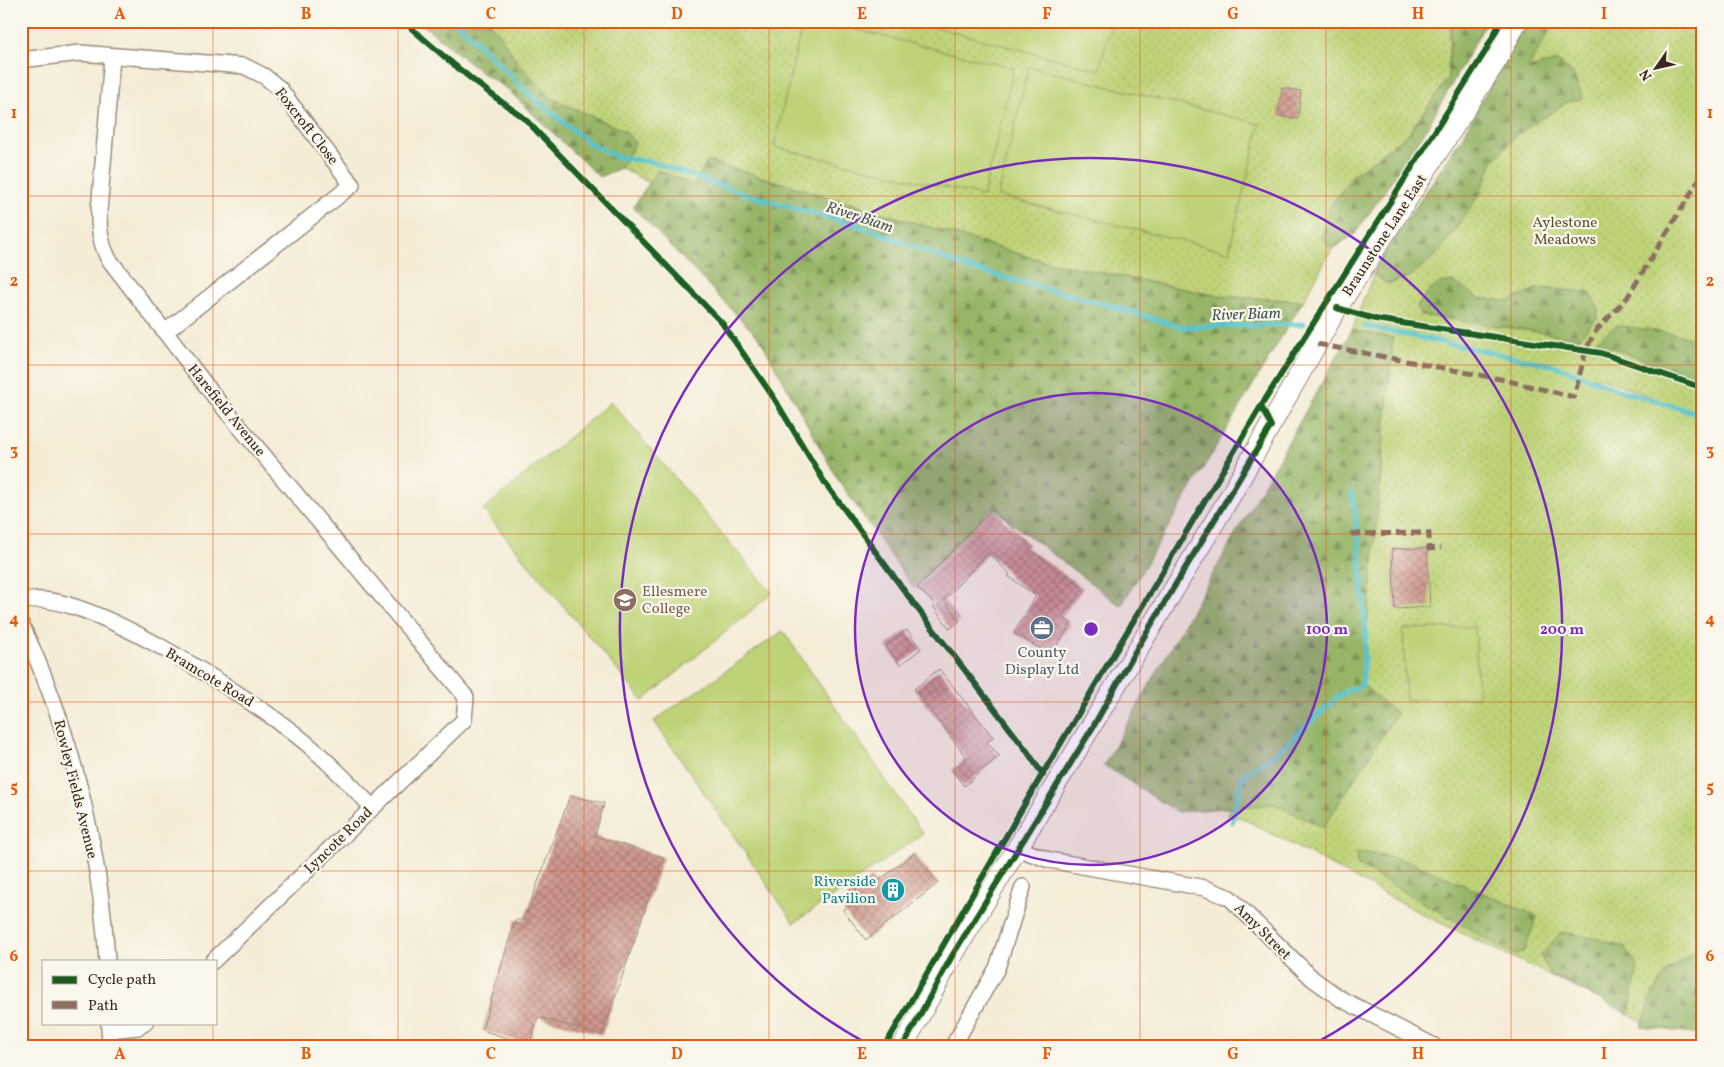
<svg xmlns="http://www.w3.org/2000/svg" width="1724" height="1067" font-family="Vollkorn,serif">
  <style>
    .grass { fill: url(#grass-dots); stroke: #7c7e4a; fill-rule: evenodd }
    .forest { fill: url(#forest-firs); stroke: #687043 }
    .garden { fill: url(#garden-furrows); stroke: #7c7e4a }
    .pitch { fill: #bed377; stroke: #7c7e4a }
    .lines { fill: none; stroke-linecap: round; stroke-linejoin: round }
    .stream { stroke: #57c5ce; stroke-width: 5 }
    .building { fill: url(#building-cross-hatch) }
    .minor-casing { stroke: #988b7a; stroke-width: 18 }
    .tertiary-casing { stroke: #988b7a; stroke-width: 22 }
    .minor { stroke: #fff; stroke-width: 15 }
    .tertiary { stroke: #fff; stroke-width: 20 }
    .quiet { stroke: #8d6e63; stroke-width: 5; stroke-dasharray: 10 5; stroke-linecap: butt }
    .cycleway-casing { stroke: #fbf7ec; stroke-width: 9 }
    .cycleway { stroke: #1b5e20; stroke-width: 6 }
    .grid { fill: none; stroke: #e8590c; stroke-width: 1; stroke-opacity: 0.55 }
    .ring { fill: none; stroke: #7b2cbf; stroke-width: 2.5 }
    .labels { text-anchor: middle; stroke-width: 4.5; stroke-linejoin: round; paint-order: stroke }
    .street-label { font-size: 15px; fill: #3b2a1e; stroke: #fbf7ec }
    .park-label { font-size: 15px; fill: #5c5434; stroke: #fbf7ec }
    .education-label { font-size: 15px; fill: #785e54; stroke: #fbf7ec; text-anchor: start }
    .service-label { font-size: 15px; fill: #4e5e75; stroke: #fbf7ec }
    .culture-label { font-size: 15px; fill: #0d838f; stroke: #fbf7ec; text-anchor: end }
    .water-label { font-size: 16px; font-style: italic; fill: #435853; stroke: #fbf7ec }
    .centre { fill: #7b2cbf; stroke: #fbf7ec; stroke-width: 2.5 }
    .ring-label { font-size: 15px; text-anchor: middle; font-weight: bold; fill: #7b2cbf; stroke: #fbf7ec; stroke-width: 4.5; stroke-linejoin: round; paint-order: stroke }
    .neatline { fill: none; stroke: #e8590c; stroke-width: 2 }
    .grid-label { font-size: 16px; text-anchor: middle; font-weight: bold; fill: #e8590c }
  </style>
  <defs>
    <pattern id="grass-dots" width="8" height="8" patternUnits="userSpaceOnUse" patternTransform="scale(1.25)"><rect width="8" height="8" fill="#bed377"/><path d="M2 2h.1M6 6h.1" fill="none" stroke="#a4b566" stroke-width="1.8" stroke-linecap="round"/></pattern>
    <pattern id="forest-firs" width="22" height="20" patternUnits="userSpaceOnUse" patternTransform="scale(1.25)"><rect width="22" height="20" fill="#96b568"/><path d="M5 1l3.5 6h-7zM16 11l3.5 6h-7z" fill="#7c9355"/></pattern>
    <pattern id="garden-furrows" width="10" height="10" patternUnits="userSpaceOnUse" patternTransform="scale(1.25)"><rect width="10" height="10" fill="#bed377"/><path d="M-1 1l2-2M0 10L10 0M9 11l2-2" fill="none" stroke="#a4b566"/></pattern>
    <pattern id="building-cross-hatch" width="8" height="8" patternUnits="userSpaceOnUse" patternTransform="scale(1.25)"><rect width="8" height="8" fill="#cf988f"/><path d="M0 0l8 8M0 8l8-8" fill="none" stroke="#a97c74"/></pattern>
  </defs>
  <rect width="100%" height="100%" fill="#fbf7ec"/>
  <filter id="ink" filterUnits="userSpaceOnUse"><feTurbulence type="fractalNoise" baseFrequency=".02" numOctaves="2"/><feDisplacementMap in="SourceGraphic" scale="10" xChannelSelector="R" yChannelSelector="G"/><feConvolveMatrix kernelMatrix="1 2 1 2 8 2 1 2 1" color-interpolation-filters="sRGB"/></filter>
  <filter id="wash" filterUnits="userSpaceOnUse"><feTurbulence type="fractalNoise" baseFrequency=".0096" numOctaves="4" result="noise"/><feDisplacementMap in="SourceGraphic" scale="20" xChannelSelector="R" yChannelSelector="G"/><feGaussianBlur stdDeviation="1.12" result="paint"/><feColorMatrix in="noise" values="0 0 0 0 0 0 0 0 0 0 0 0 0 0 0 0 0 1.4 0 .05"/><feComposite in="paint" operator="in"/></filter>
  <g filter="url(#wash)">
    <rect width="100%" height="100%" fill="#f4ecd7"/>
    <path class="grass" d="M487 21H1454L1450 30 1448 79 1408 134 1352 176 1322 237 1332 249 1303 301 1219 296 1043 261 708 161 694 186 658 170 650 183 621 168 635 143 626 132 551 98 517 62 499 33Z
      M1525 21H1703V1030L1644 1023 1599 997 1578 989 1422 914 1242 818 1227 814 1242 777 1362 685 1379 490 1363 333 1352 330 1377 265 1461 139ZM1579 375 1604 379 1675 406 1622 391Z"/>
    <path class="forest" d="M418 21H487L499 33 517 62 551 98 625 131 635 143 621 168 599 177 506 88 482 73Z
      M1454 21H1487L1423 135 1355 234 1332 249 1322 237 1328 210 1352 176 1408 134 1448 79 1450 30Z
      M1525 21H1555L1528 68 1558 61 1573 74 1583 98 1568 102 1516 135 1493 161 1480 194 1440 251 1411 276 1388 284 1374 275 1377 265 1461 139Z
      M708 161 1043 261 1219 296 1303 301 1121 606 992 508 914 589 837 478 760 339 633 207 658 170 694 186Z
      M1441 282H1454L1478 298 1509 301 1538 288 1589 292 1599 309 1597 318 1579 338 1420 315 1417 306 1427 293Z
      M1617 325 1680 335 1703 342V384L1596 341Z
      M1352 330 1393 338 1362 685 1397 713 1323 828 1275 804 1177 812 1104 765Z
      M1356 853H1375L1410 862 1537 916 1524 951 1515 955 1357 865Z
      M1561 932 1599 939 1624 947 1638 966 1629 1014 1551 975 1540 956Z
      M1700 948 1703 950V1034L1641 1027 1653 993 1668 970Z"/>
    <path class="garden" d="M21 222 29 281H21Z"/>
    <path class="pitch" d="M803 21H819L1014 68 983 196 774 147Z
      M911 21H1112L1099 70Z
      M1029 67 1260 124 1229 252 998 196Z
      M611 402 772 593 643 701 483 510Z
      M1475 627 1478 697 1406 700 1403 629Z
      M783 631 923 834 794 923 654 721Z"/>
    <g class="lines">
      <path class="stream" d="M455 21 530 95 589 143 617 157 652 162 748 195 869 229 965 267 1118 308 1181 327 1304 324
        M1364 326 1556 366 1622 391 1703 415
        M1232 822 1242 777 1280 750 1342 693 1362 685 1366 634 1359 547 1352 493"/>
    </g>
    <g id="blocks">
      <path class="building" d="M1282 88 1301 91 1298 119 1278 116Z
        M992 509 1029 544 1026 547 1083 588 1062 617 1071 623 1051 655 1014 633 1036 596 1008 576 1010 574 988 553 944 600 960 621 950 629 932 605 934 603 917 588Z
        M1427 548 1430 607 1395 609 1392 549Z
        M907 630 921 649 900 665 886 646Z
        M939 669 993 737 987 742 999 756 964 786 952 770 967 758 914 689Z
        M570 796 604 803 595 836 663 857 602 1035 538 1017 529 1045 482 1030 515 920H524Z
        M914 853 938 883 866 940 843 910 852 903 847 897 872 877 876 883Z"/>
    </g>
  </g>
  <g filter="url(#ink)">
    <use href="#blocks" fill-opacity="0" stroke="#988b7a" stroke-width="1"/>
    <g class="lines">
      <g class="minor-casing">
        <path id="minor" d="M112 57 99 211C99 229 100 242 108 258L218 401 466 697 464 720 213 961
          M21 60 80 53 244 66 264 76 279 88 352 185 165 332
          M21 603C71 578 258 704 300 738 326 759 349 783 372 807
          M21 624C70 726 100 848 107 961
          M1017 848 1049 860 1205 888 1230 898 1313 979 1341 999 1434 1046
          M109 1023 110 1046
          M109 1030 138 1027 145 1023
          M953 1046 997 968 1023 887"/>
      </g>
      <g class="tertiary-casing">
        <path id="tertiary" d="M903 1046 952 956 1228 500 1337 308 1498 58 1517 21"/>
      </g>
      <use href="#minor" class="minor"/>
      <use href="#tertiary" class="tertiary"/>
      <path class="quiet" d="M1317 344 1500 379 1574 397 1586 350 1594 333 1627 298 1703 173
        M1351 534 1429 533V549L1441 548"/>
      <g class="cycleway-casing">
        <path id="cycleway" d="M403 21C442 55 480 88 523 117L722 323 774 398 825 483 914 604 1027 751 1043 775
          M1337 308 1375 319 1601 353 1703 388
          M885 1046 1020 812 1261 406 1485 52 1501 21
          M903 1046 952 956 1093 727 1136 650 1271 426 1261 406"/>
      </g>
      <use href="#cycleway" class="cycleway"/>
    </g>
  </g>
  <path class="grid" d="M213 21V961M398 21V1046M584 21V1046M769 21V1046M955 21V1046M1140 21V1046M1326 21V1046M1511 21V1046M21 196H1703M21 365H1703M21 534H1703M21 702H1703M21 871H1703M213 1023V1046"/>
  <circle cx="1091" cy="629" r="236" fill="#7b2cbf" fill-opacity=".12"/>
  <g class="ring">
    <circle cx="1091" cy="629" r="236"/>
    <path d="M870 1045A471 471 0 1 1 1312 1045"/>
  </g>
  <defs>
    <g id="school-disc" transform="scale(1.25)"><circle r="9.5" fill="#8d6e63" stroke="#fbf7ec"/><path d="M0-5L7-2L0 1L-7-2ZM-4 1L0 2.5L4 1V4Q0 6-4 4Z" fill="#fff"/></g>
    <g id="office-disc" transform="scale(1.25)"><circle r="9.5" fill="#5c6f8a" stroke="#fbf7ec"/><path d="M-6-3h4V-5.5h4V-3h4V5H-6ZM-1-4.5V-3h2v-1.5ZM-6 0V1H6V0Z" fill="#fff"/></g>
    <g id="building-disc" transform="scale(1.25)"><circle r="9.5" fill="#0f9aa8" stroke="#fbf7ec"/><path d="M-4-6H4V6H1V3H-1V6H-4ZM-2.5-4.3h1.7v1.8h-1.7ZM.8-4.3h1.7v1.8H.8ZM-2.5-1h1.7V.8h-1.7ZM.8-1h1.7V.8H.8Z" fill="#fff"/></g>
  </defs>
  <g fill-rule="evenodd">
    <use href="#school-disc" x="625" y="600"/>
    <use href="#office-disc" x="1042" y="628"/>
    <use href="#building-disc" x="893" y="890"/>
  </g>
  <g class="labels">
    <g class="street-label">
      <text transform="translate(307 126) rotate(52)" y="5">Foxcroft Close</text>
      <text transform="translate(1384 235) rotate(-57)" y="5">Braunstone Lane East</text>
      <text transform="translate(227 410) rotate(51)" y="5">Harefield Avenue</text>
      <text transform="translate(210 677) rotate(31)" y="5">Bramcote Road</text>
      <text transform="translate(76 789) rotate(76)" y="5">Rowley Fields Avenue</text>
      <text transform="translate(338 840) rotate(-44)" y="5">Lyncote Road</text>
      <text transform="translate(1263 931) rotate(45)" y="5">Amy Street</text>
    </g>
    <g class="park-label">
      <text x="1565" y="227">Aylestone<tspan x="1565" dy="17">Meadows</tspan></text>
    </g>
    <g class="education-label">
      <text x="642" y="596">Ellesmere<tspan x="642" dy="17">College</tspan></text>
    </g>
    <g class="service-label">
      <text x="1042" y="657">County<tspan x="1042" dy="17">Display Ltd</tspan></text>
    </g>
    <g class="culture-label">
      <text x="876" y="886">Riverside<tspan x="876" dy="17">Pavilion</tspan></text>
    </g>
    <g class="water-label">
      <text transform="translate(860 216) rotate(18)" y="6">River Biam</text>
      <text transform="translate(1246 313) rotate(-2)" y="6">River Biam</text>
    </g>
  </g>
  <circle cx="1091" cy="629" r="8" class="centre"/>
  <g class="ring-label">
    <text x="1327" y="634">100 m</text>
    <text x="1562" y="634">200 m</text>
  </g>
  <rect width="1724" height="1067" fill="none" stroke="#fbf7ec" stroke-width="55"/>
  <rect x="42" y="960" width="175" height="65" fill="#fbf7ec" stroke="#aea59a"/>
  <rect x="52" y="976" width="25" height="8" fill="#1b5e20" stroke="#aea59a"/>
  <text x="88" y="984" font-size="15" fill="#3b2a1e">Cycle path</text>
  <rect x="52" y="1001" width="25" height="8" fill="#8d6e63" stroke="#aea59a"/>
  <text x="88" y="1010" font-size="15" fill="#3b2a1e">Path</text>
  <g transform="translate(1656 68) rotate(236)" stroke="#fbf7ec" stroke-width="4" paint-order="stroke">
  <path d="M0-4L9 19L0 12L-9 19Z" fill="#3b2a1e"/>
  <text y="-8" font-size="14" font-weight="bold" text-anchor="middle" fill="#3b2a1e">N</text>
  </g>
  <rect x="28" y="28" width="1668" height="1012" class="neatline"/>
  <g class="grid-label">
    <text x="120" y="19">A</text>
    <text x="306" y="19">B</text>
    <text x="491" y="19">C</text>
    <text x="677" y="19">D</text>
    <text x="862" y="19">E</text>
    <text x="1047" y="19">F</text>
    <text x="1233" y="19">G</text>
    <text x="1418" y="19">H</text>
    <text x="1604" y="19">I</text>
    <text x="14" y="118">1</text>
    <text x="1710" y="118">1</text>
    <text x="14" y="286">2</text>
    <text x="1710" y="286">2</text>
    <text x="14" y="455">3</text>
    <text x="1710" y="455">3</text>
    <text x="14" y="624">4</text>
    <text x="1710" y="624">4</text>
    <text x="14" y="792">5</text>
    <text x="1710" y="792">5</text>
    <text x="14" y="961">6</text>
    <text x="1710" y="961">6</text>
    <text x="120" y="1059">A</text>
    <text x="306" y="1059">B</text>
    <text x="491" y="1059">C</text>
    <text x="677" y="1059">D</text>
    <text x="862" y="1059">E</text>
    <text x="1047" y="1059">F</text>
    <text x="1233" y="1059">G</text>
    <text x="1418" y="1059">H</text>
    <text x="1604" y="1059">I</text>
  </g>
</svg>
